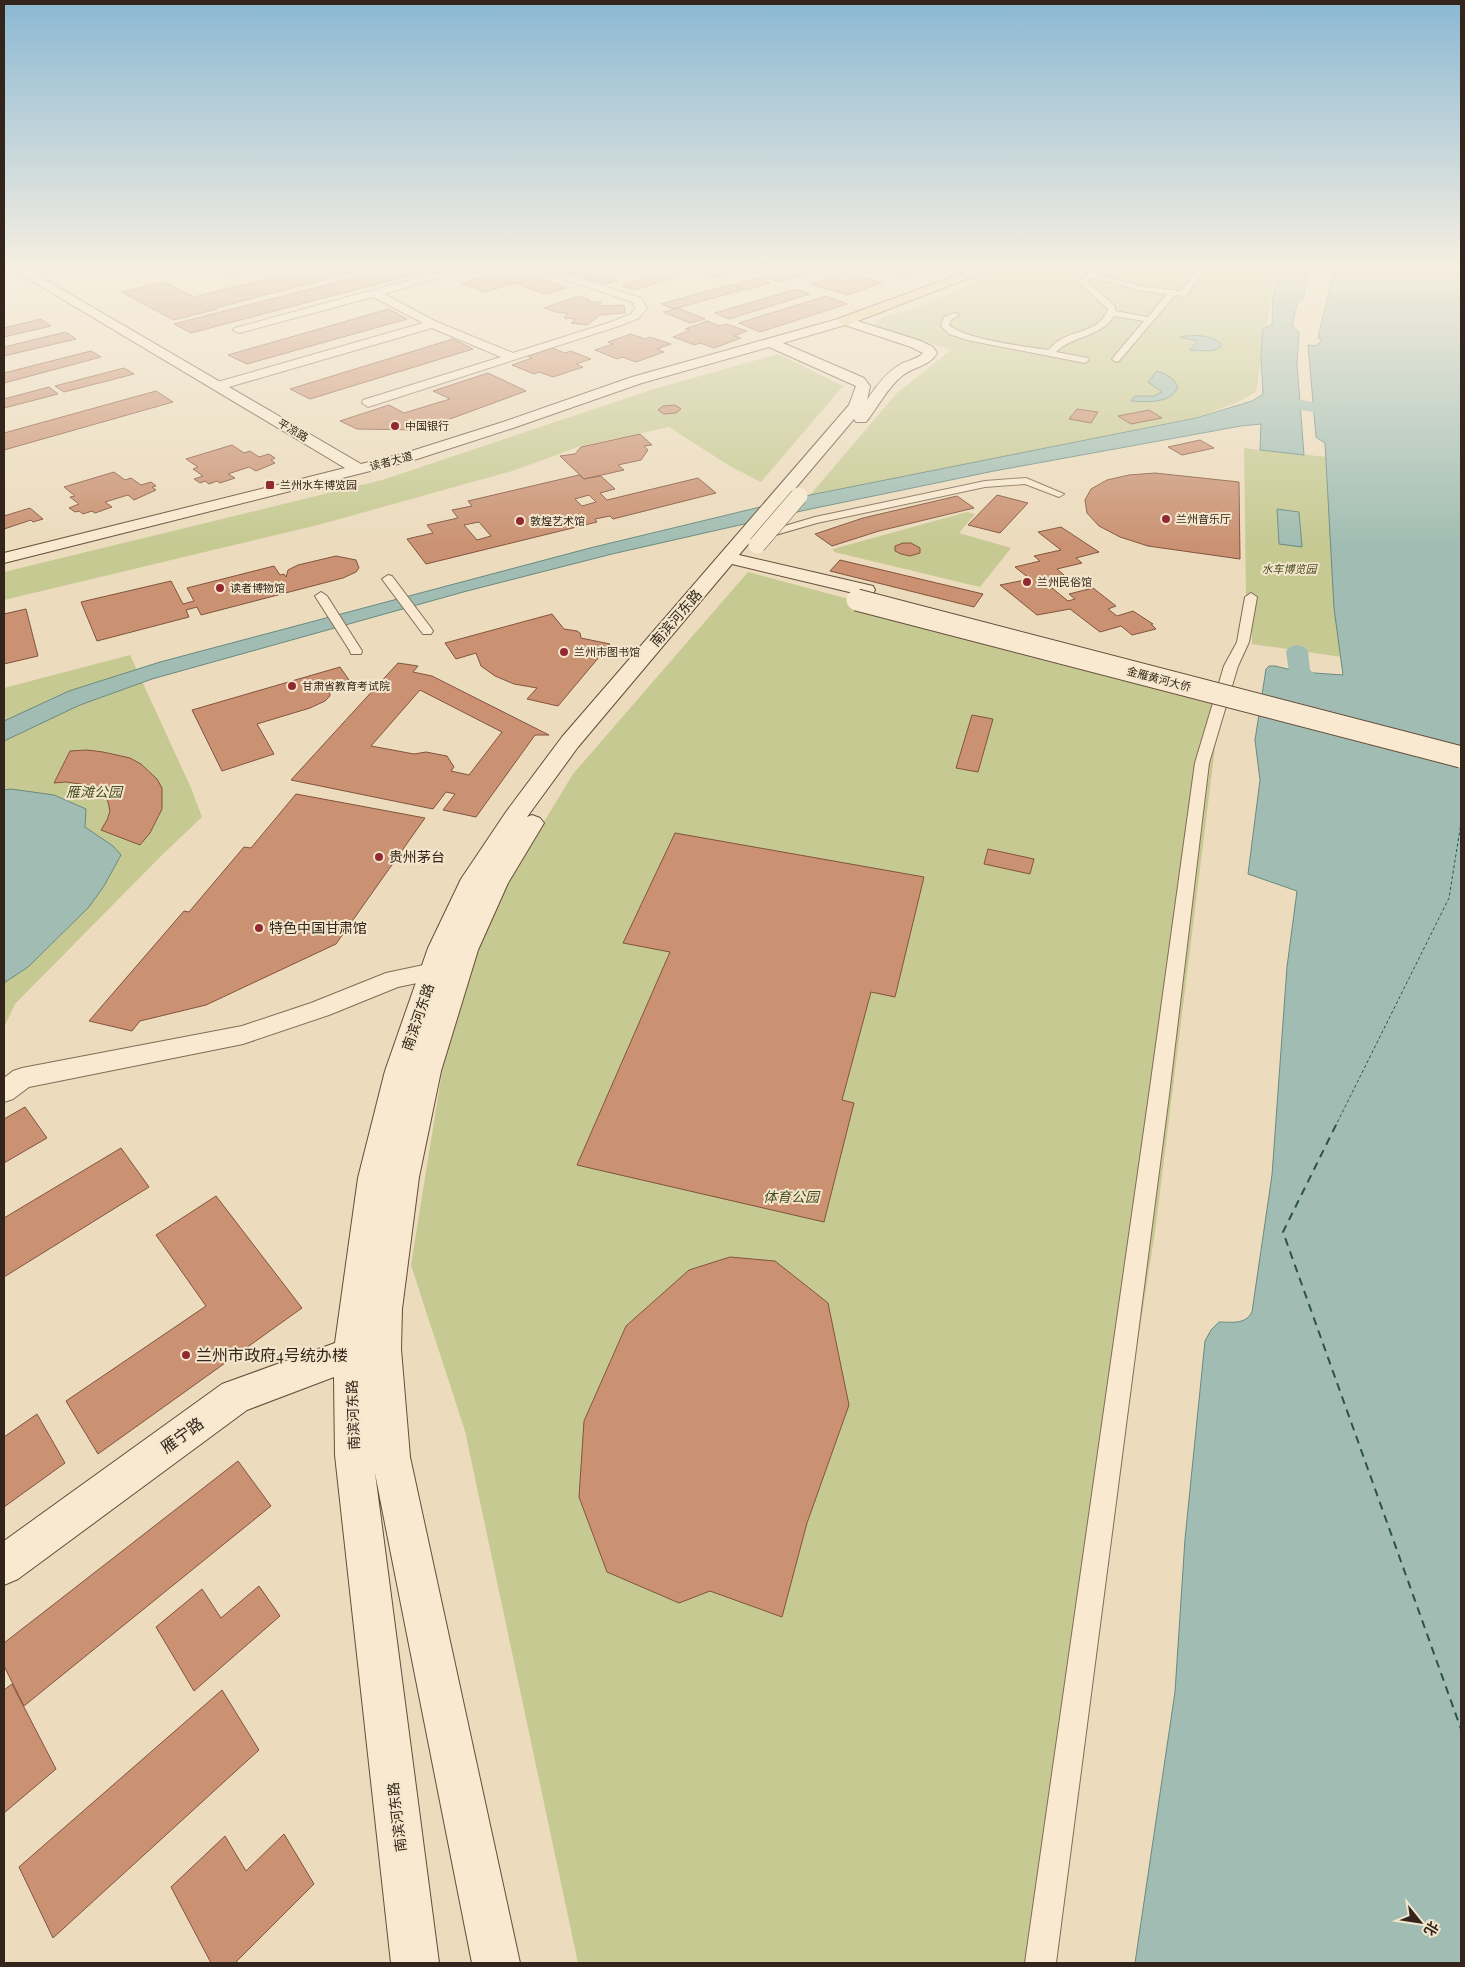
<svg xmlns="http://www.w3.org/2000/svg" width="1465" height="1967" font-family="'Playfair Display','Noto Sans SC',serif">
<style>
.green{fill:#c6c992}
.water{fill:#a1bdb3;stroke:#698a80}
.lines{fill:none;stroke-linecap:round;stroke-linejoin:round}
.canal{fill:#a1bdb3;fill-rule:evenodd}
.ferry-far1{stroke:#2b524d;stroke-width:1;stroke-dasharray:3 2.5;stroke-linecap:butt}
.ferry{stroke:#2b524d;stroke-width:2;stroke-dasharray:8 6;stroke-linecap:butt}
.building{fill:#ca9273;stroke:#82543d;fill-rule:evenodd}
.pedestrian-casing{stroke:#836c57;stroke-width:2}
.minor-casing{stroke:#836c57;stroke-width:2}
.secondary-casing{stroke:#654d3a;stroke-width:2}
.primary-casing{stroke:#513a2b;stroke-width:2}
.pedestrian{fill:#f8e9d0;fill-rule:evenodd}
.minor{fill:#f8e9d0;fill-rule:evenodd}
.secondary{fill:#f8e9d0;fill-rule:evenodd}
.primary{fill:#f0cd94;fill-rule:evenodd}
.secondary-bridge-far1-casing{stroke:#654d3a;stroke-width:18;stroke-linecap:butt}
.secondary-bridge-casing{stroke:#654d3a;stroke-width:23;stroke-linecap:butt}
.secondary-bridge-far1{stroke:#f8e9d0;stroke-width:17}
.secondary-bridge{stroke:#f8e9d0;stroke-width:21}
.poi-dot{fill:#912930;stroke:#f4e6cc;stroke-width:2}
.labels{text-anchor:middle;stroke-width:4;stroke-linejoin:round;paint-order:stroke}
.far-poi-label{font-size:11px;fill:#33251b;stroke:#f4e6cc;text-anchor:start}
.far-street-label{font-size:11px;fill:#33251b;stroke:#f4e6cc}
.far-park-label{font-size:11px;font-style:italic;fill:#474f22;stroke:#f4e6cc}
.street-label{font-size:14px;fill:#33251b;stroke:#f4e6cc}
.park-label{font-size:14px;font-style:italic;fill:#474f22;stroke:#f4e6cc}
.poi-label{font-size:14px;fill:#33251b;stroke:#f4e6cc;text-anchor:start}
.near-poi-label{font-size:16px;fill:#33251b;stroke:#f4e6cc;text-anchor:start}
.near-street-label{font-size:16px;fill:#33251b;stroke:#f4e6cc}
</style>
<rect width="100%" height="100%" fill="#ecdbbd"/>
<path class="green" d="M 1006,269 L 1276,269 L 1256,392 L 1238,402 L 1196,418 L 810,495 L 897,393 L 951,350 L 874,326 L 881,318 L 919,307 Z
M 778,354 L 843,386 L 761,482 L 728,465 L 669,427 L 581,446 L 512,471 L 318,525 L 4,600 L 4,572 L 382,480 L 657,388 Z
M 1244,448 L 1327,457 L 1334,608 L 1342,657 L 1252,644 L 1251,597 L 1246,596 Z
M 967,512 L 975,514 L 959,533 L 1011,548 L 980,587 L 834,552 L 833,549 Z
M 748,572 L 1221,699 L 1155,1232 L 1039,1963 L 578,1963 L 465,1431 L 411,1265 L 460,960 L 573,774 Z
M 130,655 L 191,788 L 202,817 L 162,855 L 15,1004 L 4,1027 L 4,688 Z"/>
<path class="water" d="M 1280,269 L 1310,269 L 1303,299 L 1297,305 L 1292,325 L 1299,333 L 1297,364 L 1304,455 L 1260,450 L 1261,424 L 1241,426 L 994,471 L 806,510 L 612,554 L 467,591 L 152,679 L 80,705 L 4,741 L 4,721 L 69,691 L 160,662 L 590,548 L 810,495 L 1196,418 L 1252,401 L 1263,394 L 1261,358 L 1263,329 L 1272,324 L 1273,297 Z
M 1334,269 L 1461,269 L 1461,1963 L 1135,1963 L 1175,1692 L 1185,1539 L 1205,1341 L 1211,1330 L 1219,1322 C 1232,1322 1245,1325 1252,1312 L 1272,1175 L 1287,967 L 1297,891 L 1248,874 L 1260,780 L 1255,740 L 1266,669 L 1269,666 L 1275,666 L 1300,672 L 1343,675 L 1334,608 L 1325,443 L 1316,437 L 1308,345 L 1316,346 L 1322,340 L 1318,338 Z
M 1186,336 C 1198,335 1212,335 1221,344 L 1221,347 L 1212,351 L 1190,350 L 1198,341 L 1180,337 Z
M 1157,371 C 1167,375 1175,378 1178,388 C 1169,404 1147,402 1131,401 L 1135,396 L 1154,396 L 1162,392 L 1148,382 Z
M 1277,509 L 1299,512 L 1302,547 L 1279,544 Z
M 11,789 L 54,795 L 86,809 L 85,827 L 113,846 L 121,855 L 104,886 L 89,907 L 28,967 L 4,983 L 4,790 Z"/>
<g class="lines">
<path class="canal" d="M 1278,396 L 1353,409 L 1359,411 L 1361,414 L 1359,417 L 1353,419 L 1279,406 L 1262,411 L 1256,409 L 1254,406 L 1256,403 Z
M 1297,645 L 1304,647 L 1308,651 L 1310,670 L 1338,692 L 1341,697 L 1338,702 C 1319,706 1306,688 1292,677 L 1289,672 L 1286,651 L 1290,647 Z"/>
<path class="ferry-far1" d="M 1335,1127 L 1449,898 L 1461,823"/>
<path class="ferry" d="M 1336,1125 L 1283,1232 L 1461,1729"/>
</g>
<path class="building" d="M 214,269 L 256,269 L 228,276 Z
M 305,269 L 366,269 L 215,308 L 217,309 L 174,320 L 121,292 L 164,282 L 194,297 Z
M 388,269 L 434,269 L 191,333 L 174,324 Z
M 509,269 L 517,269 L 567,288 L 544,294 L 515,283 L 485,292 L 461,283 Z
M 586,269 L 610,269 L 597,274 L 618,280 L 606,284 L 572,274 Z
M 669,269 L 687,272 L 636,290 L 622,286 Z
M 715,269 L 738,269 L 716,278 L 702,274 Z
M 791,269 L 818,269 L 780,282 L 766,278 Z
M 886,269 L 921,269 L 906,275 Z
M 845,272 L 882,283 L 847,295 L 810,284 Z
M 757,278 L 770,283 L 746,290 L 733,285 Z
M 729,285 L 742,290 L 674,309 L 661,304 Z
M 796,289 L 810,294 L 729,319 L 715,313 Z
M 579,296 L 590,300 L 586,301 L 589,302 L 601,302 L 600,306 L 624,305 L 625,313 L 600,315 L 587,325 L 571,323 L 576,319 L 564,318 L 568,313 L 560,313 L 544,308 Z
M 826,296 L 847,304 L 760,332 L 739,323 Z
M 678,308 L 705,319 L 690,323 L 663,312 Z
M 389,309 L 407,319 L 247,364 L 228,355 Z
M 41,319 L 51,326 L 4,337 L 4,328 Z
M 707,321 L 720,326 L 726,324 L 747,331 L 734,336 L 741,338 L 714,348 L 700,343 L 695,345 L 673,337 L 690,330 L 685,329 Z
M 66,332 L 76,339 L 4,356 L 4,347 Z
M 631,334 L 645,339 L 650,337 L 671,344 L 657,349 L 664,352 L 636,362 L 622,357 L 617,359 L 595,350 L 613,344 L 608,342 Z
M 453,339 L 473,349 L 310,399 L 290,389 Z
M 552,348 L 565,353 L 571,351 L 591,359 L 576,364 L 583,367 L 553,377 L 539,372 L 534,374 L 512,365 L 532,358 L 528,356 Z
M 91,351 L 101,357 L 4,383 L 4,373 Z
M 124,368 L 134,374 L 64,392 L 55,386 Z
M 488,373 L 526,391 L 420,430 L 357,429 L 340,421 L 389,405 L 404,413 L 450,399 L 433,391 Z
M 49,387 L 58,394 L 4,408 L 4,399 Z
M 156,391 L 173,402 L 4,450 L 4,433 Z
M 675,405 L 681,409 L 676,413 L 664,414 L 658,410 L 663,406 Z
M 1077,409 L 1098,412 L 1091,423 L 1069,419 Z
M 1149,410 L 1162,418 L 1131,424 L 1118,416 Z
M 640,434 L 652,445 L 644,446 L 648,450 L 641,460 L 618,465 L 624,470 L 584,479 L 560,456 L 575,454 L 581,447 Z
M 1200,440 L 1214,448 L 1182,455 L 1168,447 Z
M 232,445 L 244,453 L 250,451 L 259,457 L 269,454 L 275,458 L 271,460 L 275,463 L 256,471 L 249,467 L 228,474 L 235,478 L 220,483 L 217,481 L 209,484 L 205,481 L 200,483 L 194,479 L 203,476 L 193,469 L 198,467 L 186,459 Z
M 114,472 L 125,480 L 131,478 L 141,485 L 151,482 L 156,486 L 152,487 L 156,490 L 134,500 L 128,495 L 105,502 L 112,507 L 95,513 L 92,511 L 83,514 L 79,511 L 75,512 L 69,508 L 79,504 L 70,497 L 75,496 L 64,487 Z
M 1155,473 L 1239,482 L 1240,559 L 1148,546 L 1120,537 L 1099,526 L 1087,513 L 1085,500 L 1091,489 L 1107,480 L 1129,475 Z
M 579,475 L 584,479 L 601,476 L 615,489 L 600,493 L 607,500 L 698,478 L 716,493 L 613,519 L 610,516 L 595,519 L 597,522 L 426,564 L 407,539 L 433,533 L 427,525 L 458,518 L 452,510 L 472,506 L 468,501 ZM 589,495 L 596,502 L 582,506 L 575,499 ZM 479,522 L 491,536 L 477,540 L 464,525 Z
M 997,495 L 1028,503 L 1000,533 L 968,525 Z
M 957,496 L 974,508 L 879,531 L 832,546 L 815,534 L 863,518 Z
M 30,508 L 43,519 L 33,522 L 31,520 L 4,529 L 4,516 Z
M 1061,527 L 1099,552 L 1076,558 L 1082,563 L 1057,569 L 1064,575 L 1042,580 L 1068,601 L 1075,599 L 1069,594 L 1093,588 L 1116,606 L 1108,609 L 1117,616 L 1133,611 L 1153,624 L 1151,624 L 1156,629 L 1132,635 L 1121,626 L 1100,632 L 1070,609 L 1037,615 L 1000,585 L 1030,579 L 1015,567 L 1040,561 L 1034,556 L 1061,550 L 1038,532 Z
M 903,543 L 911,543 L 920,548 L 920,553 L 910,556 L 901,554 L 895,551 L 895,546 Z
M 336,556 L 356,560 L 359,568 L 356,572 L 343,578 L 201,615 L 197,607 L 186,610 L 189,617 L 97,641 L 81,602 L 171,581 L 183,604 L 194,601 L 187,588 L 274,566 L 280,575 L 284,574 L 286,577 L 288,570 L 298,565 Z
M 840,560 L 983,594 L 974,607 L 830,571 Z
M 26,609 L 38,656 L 4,664 L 4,614 Z
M 552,614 L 564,629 L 577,631 L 580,633 L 581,638 L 610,644 L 558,706 L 527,699 L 537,688 L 514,684 L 495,676 L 481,666 L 476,653 L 456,659 L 445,643 Z
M 398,663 L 418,666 L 413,672 L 432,676 L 549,735 L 535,735 L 476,817 L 443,810 L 455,794 L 446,792 L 433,809 L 291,780 ZM 420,690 L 502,732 L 469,775 L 451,771 L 454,767 L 447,756 L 426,752 L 414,754 L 371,746 Z
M 340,667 L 349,680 L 329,686 L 330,696 L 325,701 L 310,708 L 257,724 L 274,754 L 222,771 L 192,710 Z
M 972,715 L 993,719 L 978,772 L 956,768 Z
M 87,750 L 103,752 L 130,758 L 141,764 L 157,779 L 162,788 L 162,809 L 150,833 L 140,845 L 101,830 L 107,820 L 110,811 L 108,802 L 104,794 L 87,785 L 66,782 L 54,783 L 70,751 Z
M 296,794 L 425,818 L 336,944 L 206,1005 L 140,1021 L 132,1031 L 89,1021 L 184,911 L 189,912 L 244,847 L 251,848 Z
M 675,833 L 924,877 L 895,997 L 871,992 L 842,1100 L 854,1103 L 824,1222 L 577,1165 L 670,952 L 623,943 Z
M 988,849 L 1034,859 L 1030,874 L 984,864 Z
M 25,1107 L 47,1138 L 4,1163 L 4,1119 Z
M 121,1148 L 149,1187 L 4,1277 L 4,1218 Z
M 216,1196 L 302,1308 L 98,1454 L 66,1401 L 206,1306 L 156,1235 Z
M 730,1257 L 775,1261 L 828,1303 L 849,1405 L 807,1523 L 782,1617 L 710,1591 L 679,1603 L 607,1572 L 579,1497 L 584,1421 L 626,1326 L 689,1270 Z
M 37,1414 L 65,1463 L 4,1507 L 4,1437 Z
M 238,1461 L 271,1506 L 24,1706 L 4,1666 L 4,1643 Z
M 259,1586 L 280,1616 L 194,1691 L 156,1627 L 202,1589 L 221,1618 Z
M 12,1684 L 56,1769 L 4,1813 L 4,1690 Z
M 222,1690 L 259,1750 L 53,1938 L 19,1867 Z
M 284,1834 L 314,1884 L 235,1963 L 211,1963 L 171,1887 L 225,1836 L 246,1871 Z"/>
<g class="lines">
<defs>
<path id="pedestrian" d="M 1094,269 L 1102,269 L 1097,274 L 1144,287 L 1181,291 L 1199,269 L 1206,269 L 1186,296 L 1175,295 L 1119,361 L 1116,362 L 1112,359 L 1144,321 L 1114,316 C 1100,338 1073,335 1056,352 L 1088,358 L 1089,360 L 1085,363 L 967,340 L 949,334 L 941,326 L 944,317 L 955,313 L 959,315 L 951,320 L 949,325 C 967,340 1023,346 1048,350 C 1052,347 1055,342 1060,340 C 1078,329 1100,332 1108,309 L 1078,282 ZM 1092,278 L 1144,291 L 1167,294 L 1148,317 L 1115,311 L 1115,306 L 1087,282 Z
M 1026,478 L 1064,494 L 1059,497 L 1025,484 L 985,487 L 817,523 L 758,540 L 752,537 L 754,535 L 815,517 L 985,481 Z
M 388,575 L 392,576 L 431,628 L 433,631 L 431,634 L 423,634 L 382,579 Z
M 321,592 L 327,596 L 362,651 L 361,654 L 351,654 L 350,651 L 315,596 Z
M 1251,593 L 1257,597 L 1249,642 L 1238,666 L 1209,763 L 1169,1095 L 1056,1963 L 1025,1963 L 1149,1095 L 1195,763 L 1224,666 L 1237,642 L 1245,597 Z"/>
<path id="minor" d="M 450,269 L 469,269 L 384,294 L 437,322 L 513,353 L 611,322 L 631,314 L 635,308 L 633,302 L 533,269 L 550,269 L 641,298 L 647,308 L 639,318 L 619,326 L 368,407 L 362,403 L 363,400 L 501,357 L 432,328 L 222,389 L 214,389 L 212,386 L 214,383 L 423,323 L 373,297 L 239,333 L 233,330 L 235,328 Z
M 433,963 L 441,966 L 445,972 L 441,978 L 398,987 L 329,1015 L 243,1044 L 29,1087 L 13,1099 L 4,1102 L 4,1078 L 13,1071 L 22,1068 L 242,1026 L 311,1003 L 386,973 Z"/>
<path id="secondary" d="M 12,269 L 27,269 L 361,464 L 402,454 L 503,422 L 632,377 L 845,317 L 921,341 L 933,347 L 937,353 C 929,367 914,366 902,376 C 887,388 878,407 866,422 L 856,422 L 854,419 L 739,555 L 873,586 L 875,590 L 873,594 L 866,596 L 732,564 L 578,747 L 527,817 L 532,815 L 540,818 L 544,823 L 508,883 L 478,950 L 441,1071 L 419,1177 L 402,1309 L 401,1349 L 410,1457 L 520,1963 L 472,1963 L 375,1473 L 439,1963 L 391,1963 L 335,1455 L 334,1377 L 247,1410 L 18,1579 L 4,1585 L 4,1541 L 222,1384 L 335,1343 L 358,1178 L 385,1071 L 428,948 L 461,879 L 506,812 L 562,737 L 849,405 L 856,386 L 769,347 L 642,383 L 513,428 L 414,460 L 4,563 L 4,553 L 345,468 ZM 845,325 L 911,347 L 923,353 C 917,360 907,360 899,365 C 885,374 876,386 867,400 L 870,386 L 864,378 L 783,343 Z"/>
<path id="primary" d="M 974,269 L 993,269 L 850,324 L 845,325 L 838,321 L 840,318 Z"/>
</defs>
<use href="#pedestrian" class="pedestrian-casing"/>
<use href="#minor" class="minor-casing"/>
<use href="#secondary" class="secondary-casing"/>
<use href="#primary" class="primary-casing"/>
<use href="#pedestrian" class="pedestrian"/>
<use href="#minor" class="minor"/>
<use href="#secondary" class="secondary"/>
<use href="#primary" class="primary"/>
<defs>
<path id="secondary-bridge-far1" d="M 757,545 L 799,496"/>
<path id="secondary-bridge" d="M 857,600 L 1461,757"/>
</defs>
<use href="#secondary-bridge-far1" class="secondary-bridge-far1-casing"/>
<use href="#secondary-bridge" class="secondary-bridge-casing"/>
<use href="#secondary-bridge-far1" class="secondary-bridge-far1"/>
<use href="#secondary-bridge" class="secondary-bridge"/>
</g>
<linearGradient id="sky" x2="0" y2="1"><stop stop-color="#8bb8d3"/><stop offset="0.49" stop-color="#f6efe1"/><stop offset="1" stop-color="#f6efe1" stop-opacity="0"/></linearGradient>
<rect width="1465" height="545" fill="url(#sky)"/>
<g class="poi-dot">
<circle cx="395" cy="426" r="5"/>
<rect x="265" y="480" width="10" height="10" rx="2.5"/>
<circle cx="1166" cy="519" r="5"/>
<circle cx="520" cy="521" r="5"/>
<circle cx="1027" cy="582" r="5"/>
<circle cx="220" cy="588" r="5"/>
<circle cx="564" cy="652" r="5"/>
<circle cx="292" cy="686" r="5"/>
<circle cx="379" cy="857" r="5"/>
<circle cx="259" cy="928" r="5"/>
<circle cx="186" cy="1355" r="5"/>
</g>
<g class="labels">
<g class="far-poi-label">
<text x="405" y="430">中国银行</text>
<text x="280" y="489">兰州水车博览园</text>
<text x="1176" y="523">兰州音乐厅</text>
<text x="530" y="525">敦煌艺术馆</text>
<text x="1037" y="586">兰州民俗馆</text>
<text x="230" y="592">读者博物馆</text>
<text x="574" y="656">兰州市图书馆</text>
<text x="302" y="690">甘肃省教育考试院</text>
</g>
<g class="far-street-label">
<text transform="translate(293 430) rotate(30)" y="4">平凉路</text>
<text transform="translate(391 461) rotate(-15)" y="4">读者大道</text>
<text transform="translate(1159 679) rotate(15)" y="4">金雁黄河大侨</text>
</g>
<g class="far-park-label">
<text x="1289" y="573">水车博览园</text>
</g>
<g class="street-label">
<text transform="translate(676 618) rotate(-49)" y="5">南滨河东路</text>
<text transform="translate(418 1017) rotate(-71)" y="5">南滨河东路</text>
<text transform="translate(353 1415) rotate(-92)" y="5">南滨河东路</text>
<text transform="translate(397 1817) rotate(-97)" y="5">南滨河东路</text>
</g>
<g class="park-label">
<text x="94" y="797">雁滩公园</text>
<text x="791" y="1202">体育公园</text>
</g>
<g class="poi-label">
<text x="389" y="862">贵州茅台</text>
<text x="269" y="933">特色中国甘肃馆</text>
</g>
<g class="near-poi-label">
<text x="196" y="1361">兰州市政府4号统办楼</text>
</g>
<g class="near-street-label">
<text transform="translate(182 1435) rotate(-36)" y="6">雁宁路</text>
</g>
</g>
<rect width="1465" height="1967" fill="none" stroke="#33251b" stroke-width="10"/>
<g transform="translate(1420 1922) rotate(120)" stroke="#f4e6cc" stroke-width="4" paint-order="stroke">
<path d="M0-4L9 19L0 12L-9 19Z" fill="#33251b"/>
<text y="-8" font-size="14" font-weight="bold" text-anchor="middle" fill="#33251b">北</text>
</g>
</svg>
